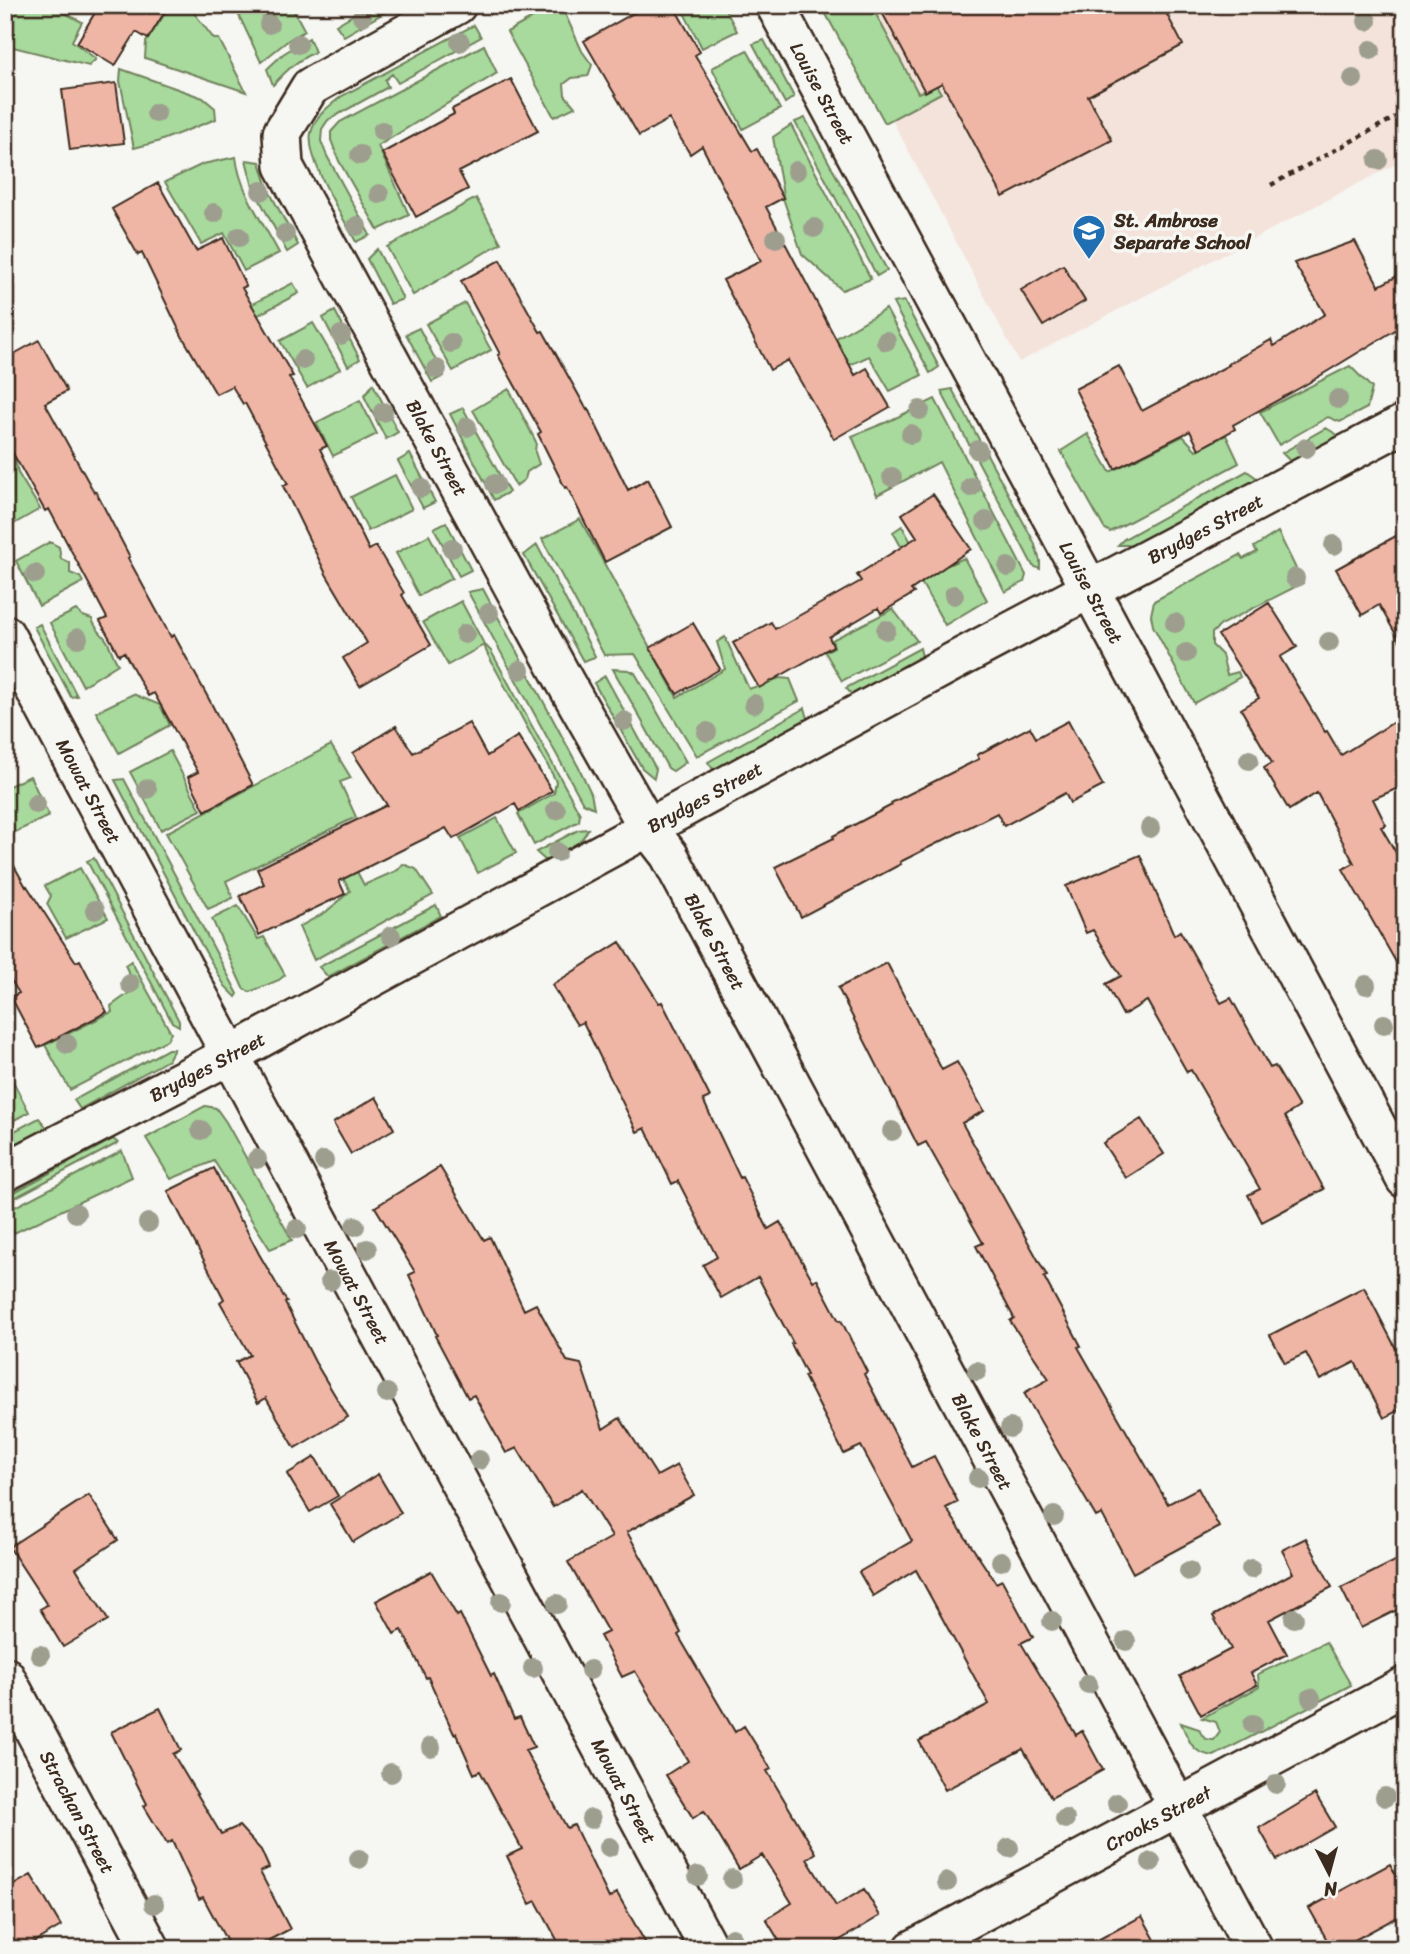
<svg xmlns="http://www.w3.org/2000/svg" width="1410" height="1954" font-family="Sriracha,sans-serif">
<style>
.built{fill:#f4e3db}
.green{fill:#a7da9c;stroke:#71825d;stroke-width:2}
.building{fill:#efb6a6;stroke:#3b2a1e;stroke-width:2}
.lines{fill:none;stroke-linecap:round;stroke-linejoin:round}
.street-casing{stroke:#3b2a1e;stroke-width:42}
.path{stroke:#3b2a1e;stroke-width:4.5;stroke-dasharray:5 5;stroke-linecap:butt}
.street{stroke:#f6f6f2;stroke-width:37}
.tree{fill:#9e9e8f}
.labels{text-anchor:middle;stroke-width:7;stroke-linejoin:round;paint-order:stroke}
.street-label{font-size:19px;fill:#3b2a1e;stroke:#f6f6f2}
.poi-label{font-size:19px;font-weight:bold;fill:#3b2a1e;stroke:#f6f6f2;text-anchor:start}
</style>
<rect width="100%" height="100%" fill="#f6f6f2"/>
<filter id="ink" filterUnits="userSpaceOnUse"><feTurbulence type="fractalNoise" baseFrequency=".0143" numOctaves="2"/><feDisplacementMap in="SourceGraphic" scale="14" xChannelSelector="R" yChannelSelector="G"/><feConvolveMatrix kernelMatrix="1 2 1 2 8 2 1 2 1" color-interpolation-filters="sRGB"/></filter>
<g filter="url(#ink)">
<path class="built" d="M 832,5 L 1405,5 L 1405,159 L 1019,362 Z"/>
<path class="green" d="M 5,5 L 67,5 L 63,12 L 82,22 L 72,41 L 96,59 L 89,66 L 5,45 Z
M 171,5 L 188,5 L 214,39 L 219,39 L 246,92 L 145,58 L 146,42 Z
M 234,5 L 291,5 L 305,31 L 290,39 L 261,62 Z
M 369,5 L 393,5 L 394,7 L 344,36 L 336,25 Z
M 556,5 L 561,5 L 582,51 L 592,65 L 588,76 L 572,78 L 564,84 L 565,95 L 575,107 L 554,117 L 507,32 Z
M 680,5 L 723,5 L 737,31 L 702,48 Z
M 821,5 L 871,5 L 918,93 L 936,85 L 941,93 L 885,123 Z
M 474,25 L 481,37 L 398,83 L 392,74 L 385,80 L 388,87 L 328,120 L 322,129 L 321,141 L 327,156 L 370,235 L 356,242 C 343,217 306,160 311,133 C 315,116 329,106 342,96 Z
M 309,38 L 315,52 C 297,60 286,71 273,85 L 267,69 L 283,54 Z
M 764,40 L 794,97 L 785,103 L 753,44 Z
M 484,45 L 497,73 L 378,146 L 409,215 L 378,230 L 339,161 L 331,140 L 331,132 L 340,122 Z
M 747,50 L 780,109 L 743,129 L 712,68 Z
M 121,69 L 203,98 L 215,108 L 216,119 L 157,142 L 134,148 L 120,81 Z
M 805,118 L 887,270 L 877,276 L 795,122 Z
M 791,125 L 871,279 L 842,290 L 802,254 L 784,201 L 773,137 Z
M 236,157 C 240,192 263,222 279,253 L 244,271 L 224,233 L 201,244 L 165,182 L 203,164 Z
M 246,160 L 260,162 L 269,191 L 298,245 L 287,252 L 253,187 Z
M 476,198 L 501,243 L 413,295 L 387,247 Z
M 377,249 L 403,299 L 390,304 L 367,259 Z
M 293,283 L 299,293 L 227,332 L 221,320 Z
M 904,301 L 939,367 L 930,373 L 893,303 Z
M 465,303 L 491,350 L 453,371 L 426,324 Z
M 886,309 L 922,375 L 890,391 L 869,356 L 824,377 L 814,351 Z
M 335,311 L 360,359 L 348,366 L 323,318 Z
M 313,323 L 340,369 L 307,388 L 280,341 Z
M 419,328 L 444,376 L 432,382 L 406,334 Z
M 1350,366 L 1372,388 L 1367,408 L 1340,422 L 1328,417 L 1279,445 L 1260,412 Z
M 373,384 L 398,432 L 386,439 L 364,396 Z
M 509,389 L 536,442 L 535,452 L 539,464 L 527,472 L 525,479 L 516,486 L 473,410 Z
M 952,389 L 1034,542 L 1040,561 L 1040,569 L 1033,566 L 941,391 Z
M 935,399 L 1026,575 L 1024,582 L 1005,592 L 939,462 L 877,495 L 852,436 L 887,422 Z
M 360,400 L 377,434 L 333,456 L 316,423 Z
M 463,408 L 509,492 L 494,500 L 450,414 Z
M 1326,428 L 1341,437 L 1292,463 L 1282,453 Z
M 1088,434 L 1110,472 L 1183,436 L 1196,450 L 1226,435 L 1239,463 L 1110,532 L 1104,528 L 1061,451 Z
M 12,445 L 18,473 L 40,509 L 5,529 L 5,448 Z
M 410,454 L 435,502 L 423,508 L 398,461 Z
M 1247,471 L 1258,479 L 1167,531 L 1134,545 L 1118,545 L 1124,539 Z
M 395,475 L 412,509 L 368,531 L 351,497 Z
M 580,519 L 677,697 L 725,669 L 717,642 L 725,637 L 749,689 L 780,678 L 790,679 L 799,701 L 697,756 L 635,654 L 604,655 L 542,539 Z
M 446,522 L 471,570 L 459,576 L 434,528 Z
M 902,526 L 925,568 L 942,559 L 948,565 L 964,558 L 987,600 L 945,625 L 893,532 Z
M 1278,532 L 1303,583 L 1222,624 L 1212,633 L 1212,645 L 1222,655 L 1227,675 L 1238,672 L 1240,677 L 1194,703 L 1153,626 L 1151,615 L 1154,601 L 1240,555 L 1243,559 L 1257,552 L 1254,547 Z
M 429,535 L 452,578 L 419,596 L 396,553 Z
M 50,542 L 59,547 L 61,559 L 70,563 L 70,573 L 80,577 L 83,582 L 39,606 L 16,561 Z
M 537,545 L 595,656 L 595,657 L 583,661 L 524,555 Z
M 483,589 L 579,768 L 591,793 L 594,808 L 583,803 L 468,592 Z
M 461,601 L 484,644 L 491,651 L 580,814 L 579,821 L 534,845 L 518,814 L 554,793 L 556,781 L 487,653 L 484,645 L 448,665 L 423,622 Z
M 893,609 L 917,641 L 842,681 L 825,652 L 834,647 L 832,640 Z
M 76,610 L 83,616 L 92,619 C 95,628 99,631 105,638 C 111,645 112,656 118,664 L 83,686 L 50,623 Z
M 40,624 L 77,696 L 71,697 L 34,627 Z
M 920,648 L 923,661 L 854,697 L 846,688 Z
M 613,669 L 629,670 L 635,673 L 686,762 L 673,771 L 668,768 Z
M 605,676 L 656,769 L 654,778 L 642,768 L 594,683 Z
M 133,694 L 160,705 L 170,725 L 119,753 L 96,712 Z
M 805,708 L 809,722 L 715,772 L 708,762 Z
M 331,745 L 351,778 L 340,782 L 356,817 L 226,881 L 233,898 L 208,909 L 166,833 Z
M 170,751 L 201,810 L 161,830 L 130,772 Z
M 30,776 L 49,816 L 5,837 L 5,788 Z
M 124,779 L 238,994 L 236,997 L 225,986 L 197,937 L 115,780 Z
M 497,818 L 516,853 L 478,873 L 460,838 Z
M 588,829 C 580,847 562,853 546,861 L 536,852 L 578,830 Z
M 341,841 L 364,885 L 398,870 L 403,864 L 416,869 L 433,895 L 314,960 L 299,927 L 326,912 L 350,891 L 327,849 Z
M 94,858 L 179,1021 L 179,1026 L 172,1022 L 87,861 Z
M 80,868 L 108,918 L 66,938 L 47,904 L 51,896 L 45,886 Z
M 436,905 L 441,916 L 328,977 L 319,967 Z
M 238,906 L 258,939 L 264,937 L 285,975 L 279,980 L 250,992 L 243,988 L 212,919 Z
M 131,961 L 171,1033 L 167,1040 L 70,1090 L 45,1045 L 112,1012 L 111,1006 L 136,988 L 125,965 Z
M 168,1049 L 174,1049 L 168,1060 L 80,1109 L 74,1100 Z
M 5,1066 L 29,1112 L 5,1125 Z
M 205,1106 L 216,1108 L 226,1122 L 292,1240 L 270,1249 L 214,1161 L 171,1179 L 146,1138 Z
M 39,1118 L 47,1128 L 5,1151 L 5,1136 Z
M 113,1139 L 118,1143 L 5,1203 L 5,1197 Z
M 122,1151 L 132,1177 L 14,1233 L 5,1222 L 5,1212 Z
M 1326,1642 L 1351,1685 L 1214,1756 C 1191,1753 1190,1742 1181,1723 L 1199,1729 C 1202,1737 1205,1740 1214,1740 L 1220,1732 L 1216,1722 L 1202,1718 L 1259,1687 L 1258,1674 Z"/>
<path class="building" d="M 90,5 L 169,5 L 148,39 L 136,32 L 115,66 L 77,43 L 97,9 Z
M 648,5 L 673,5 L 700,52 L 695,55 L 752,151 L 757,149 L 783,198 L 766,207 L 855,375 L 867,368 L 890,407 L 834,439 L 788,360 L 770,370 L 723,280 L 761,261 L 702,146 L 690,154 L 669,119 L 639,136 L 584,41 Z
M 878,5 L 1162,5 L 1183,45 L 1088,96 L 1112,140 L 1003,197 L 942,83 L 925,92 Z
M 511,79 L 538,131 L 459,172 L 468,189 L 416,217 L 382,153 L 454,114 L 452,109 Z
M 116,83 L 124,143 L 70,150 L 62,90 Z
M 158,183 L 196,251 L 223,238 L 246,286 L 242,288 L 293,376 L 289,377 L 327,446 L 320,449 L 369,550 L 376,546 L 404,593 L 402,595 L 431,645 L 360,686 L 343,658 L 367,643 L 326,574 L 283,486 L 288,484 L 245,403 L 243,404 L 232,386 L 216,394 L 182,336 L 142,253 L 138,255 L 112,209 Z
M 1355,241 L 1379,286 L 1405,272 L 1405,324 L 1305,385 L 1233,425 L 1235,429 L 1199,449 L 1190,431 L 1115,469 L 1075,389 L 1119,366 L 1142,411 L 1229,365 L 1228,364 L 1271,340 L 1274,346 L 1325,314 L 1294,263 Z
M 500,260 L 540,332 L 543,331 L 587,410 L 588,409 L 628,490 L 648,479 L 672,527 L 605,562 L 567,487 L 565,488 L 538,434 L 541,432 L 498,355 L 500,354 L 461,281 Z
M 1063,265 L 1085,301 L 1043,326 L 1021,290 Z
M 39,340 L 67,391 L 45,403 L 94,492 L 96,492 L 130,557 L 128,558 L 171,637 L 174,635 L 211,703 L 253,785 L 205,811 L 188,777 L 198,772 L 154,693 L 148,696 L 124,652 L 119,655 L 100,621 L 107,618 L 49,509 L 45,511 L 5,439 L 5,359 Z
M 933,494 L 971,549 L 911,590 L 914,593 L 881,613 L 878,608 L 829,637 L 833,646 L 759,688 L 733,643 L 771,622 L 775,629 L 861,581 L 857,575 L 917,537 L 902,514 Z
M 1405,531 L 1405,650 L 1379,605 L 1362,615 L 1336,569 Z
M 1269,603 L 1297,647 L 1280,657 L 1325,732 L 1327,731 L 1341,755 L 1405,715 L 1405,785 L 1373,799 L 1386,825 L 1381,827 L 1405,868 L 1405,978 L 1343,869 L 1354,863 L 1317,793 L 1289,810 L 1264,768 L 1272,763 L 1241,709 L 1259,698 L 1218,635 Z
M 693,623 L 720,669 L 677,694 L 650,648 Z
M 1068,721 L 1103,786 L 1070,803 L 1065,793 L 1004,826 L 997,813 L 900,862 L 901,864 L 801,917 L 775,867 L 834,838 L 833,836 L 892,805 L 891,803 L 979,759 L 977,755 L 1030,727 L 1036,738 Z
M 469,723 L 487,756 L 518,736 L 552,791 L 519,811 L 515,804 L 453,839 L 446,828 L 339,881 L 345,894 L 259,935 L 240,896 L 264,884 L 257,869 L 387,805 L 353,753 L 396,726 L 413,753 Z
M 5,850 L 26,887 L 27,886 L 76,962 L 80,960 L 107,1012 L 38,1048 L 11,997 L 19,993 L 5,971 Z
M 1140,855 L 1174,935 L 1180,931 L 1221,1003 L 1231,998 L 1270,1068 L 1275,1066 L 1299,1107 L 1285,1116 L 1324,1189 L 1262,1222 L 1248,1195 L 1260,1189 L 1191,1070 L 1187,1072 L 1147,1001 L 1123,1015 L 1106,984 L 1121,976 L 1093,930 L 1086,933 L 1066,886 Z
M 620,942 L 659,1003 L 662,1002 L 710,1097 L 703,1100 L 740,1178 L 742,1177 L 768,1229 L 780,1222 L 813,1281 L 817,1279 L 839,1321 L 841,1320 L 867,1372 L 864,1374 L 912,1467 L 934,1456 L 958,1502 L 946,1508 L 996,1583 L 1002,1580 L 1033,1637 L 1021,1643 L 1076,1735 L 1082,1731 L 1103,1770 L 1051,1798 L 1023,1749 L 945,1790 L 919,1741 L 989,1704 L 916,1570 L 873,1596 L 859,1572 L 912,1541 L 861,1446 L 844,1454 L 804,1376 L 807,1375 L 791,1344 L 793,1343 L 758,1277 L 721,1298 L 703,1265 L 717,1257 L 678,1181 L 672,1184 L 645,1128 L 637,1132 L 583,1022 L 577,1025 L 552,985 Z
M 887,963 L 942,1070 L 957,1062 L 984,1111 L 962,1123 L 1047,1276 L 1044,1277 L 1081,1346 L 1078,1347 L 1168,1504 L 1198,1488 L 1219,1527 L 1133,1573 L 1102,1514 L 1096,1517 L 1024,1393 L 1049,1379 L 1010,1321 L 1014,1318 L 976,1246 L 983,1243 L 926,1142 L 918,1146 L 838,988 Z
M 376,1097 L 394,1129 L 351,1154 L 333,1123 Z
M 1141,1119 L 1164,1154 L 1126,1178 L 1103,1143 Z
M 440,1167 L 484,1240 L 490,1237 L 524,1310 L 536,1304 L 567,1361 L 581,1364 L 603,1429 L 620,1418 L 657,1476 L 677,1465 L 694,1495 L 627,1532 L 649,1571 L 681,1633 L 678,1635 L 735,1732 L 744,1726 L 771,1769 L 767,1771 L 816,1853 L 807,1859 L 836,1906 L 864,1889 L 880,1916 L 825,1949 L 784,1949 L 766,1919 L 792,1903 L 762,1855 L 739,1869 L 704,1811 L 693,1818 L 666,1775 L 688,1761 L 635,1671 L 622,1677 L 600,1636 L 608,1632 L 568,1562 L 612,1537 L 582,1489 L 553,1507 L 517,1448 L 506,1453 L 474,1395 L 468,1398 L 435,1336 L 437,1335 L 409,1275 L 415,1272 L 375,1207 Z
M 214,1168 L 240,1221 L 242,1221 L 259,1254 L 287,1302 L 285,1303 L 315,1362 L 348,1417 L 295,1448 L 266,1398 L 258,1403 L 236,1362 L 250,1355 L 220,1302 L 224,1299 L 168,1191 Z
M 1364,1287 L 1405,1366 L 1405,1407 L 1384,1418 L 1355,1362 L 1320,1380 L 1306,1353 L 1285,1363 L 1270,1335 Z
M 315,1457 L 338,1496 L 310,1512 L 287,1474 Z
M 378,1474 L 401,1513 L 353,1542 L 330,1504 Z
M 89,1495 L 118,1540 L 76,1568 L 108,1620 L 63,1647 L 40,1609 L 47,1605 L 9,1547 Z
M 1306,1538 L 1332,1587 L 1269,1620 L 1287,1654 L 1251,1673 L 1257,1685 L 1201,1715 L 1180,1676 L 1231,1649 L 1213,1616 L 1293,1573 L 1282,1550 Z
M 1405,1556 L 1405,1606 L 1361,1628 L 1341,1588 Z
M 431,1571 L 457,1616 L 460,1614 L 491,1676 L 494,1674 L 514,1719 L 520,1717 L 534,1747 L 525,1750 L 567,1828 L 574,1825 L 609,1898 L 617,1893 L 649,1949 L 562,1949 L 536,1901 L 530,1904 L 507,1856 L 522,1849 L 480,1771 L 474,1774 L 456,1733 L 454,1734 L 428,1677 L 426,1678 L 402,1630 L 394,1634 L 376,1601 Z
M 160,1708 L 181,1750 L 173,1754 L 221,1834 L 239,1826 L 261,1850 L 269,1868 L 260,1872 L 290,1929 L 252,1949 L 231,1949 L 203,1897 L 199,1899 L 172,1841 L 167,1844 L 144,1806 L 147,1804 L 111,1732 Z
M 1315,1794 L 1335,1827 L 1277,1860 L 1259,1828 Z
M 1390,1864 L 1405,1891 L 1405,1913 L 1338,1949 L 1332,1949 L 1309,1908 Z
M 31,1875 L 61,1926 L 22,1949 L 5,1949 L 5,1890 Z
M 1142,1916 L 1160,1949 L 1081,1949 Z"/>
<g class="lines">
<defs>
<g id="street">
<path id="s1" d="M 457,5 L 310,87 L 282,133 L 284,166 L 565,682 L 648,828 L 669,855 L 1254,1949"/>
<path id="s2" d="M 775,5 L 1090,589 L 1405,1179"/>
<path id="s3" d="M 5,634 L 709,1949"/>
<path id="s4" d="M 5,1172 L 230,1055 L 962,657 L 1405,423"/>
<path id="s5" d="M 5,1676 L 151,1949"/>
<path id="s6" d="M 913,1949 L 1405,1686"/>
</g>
</defs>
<use href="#street" class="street-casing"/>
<path class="path" d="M 1271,185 L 1405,112"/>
<use href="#street" class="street"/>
</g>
<g class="tree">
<circle cx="362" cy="16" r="10"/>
<circle cx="1367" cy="21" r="10"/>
<circle cx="269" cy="24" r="10"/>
<circle cx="460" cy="42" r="10"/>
<circle cx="298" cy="44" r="10"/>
<circle cx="1371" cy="50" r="10"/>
<circle cx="1353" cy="79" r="10"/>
<circle cx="156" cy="113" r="10"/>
<circle cx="382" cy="131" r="10"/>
<circle cx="360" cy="155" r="10"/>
<circle cx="1378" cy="160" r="10"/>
<circle cx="796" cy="171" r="10"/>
<circle cx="261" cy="191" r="10"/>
<circle cx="379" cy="194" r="10"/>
<circle cx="214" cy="213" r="10"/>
<circle cx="357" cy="226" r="10"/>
<circle cx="814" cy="228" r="10"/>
<circle cx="285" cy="234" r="10"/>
<circle cx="239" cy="237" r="10"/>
<circle cx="776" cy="238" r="10"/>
<circle cx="341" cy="335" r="10"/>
<circle cx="886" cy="341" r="10"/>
<circle cx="451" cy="343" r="10"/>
<circle cx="303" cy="360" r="10"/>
<circle cx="437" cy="369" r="10"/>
<circle cx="1338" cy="399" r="10"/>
<circle cx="920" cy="410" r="10"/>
<circle cx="383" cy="412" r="10"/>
<circle cx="467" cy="427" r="10"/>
<circle cx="911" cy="434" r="10"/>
<circle cx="1306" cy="448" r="10"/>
<circle cx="978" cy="450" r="10"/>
<circle cx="892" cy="477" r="10"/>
<circle cx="495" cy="484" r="10"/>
<circle cx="971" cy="487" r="10"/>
<circle cx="421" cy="488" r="10"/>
<circle cx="986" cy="521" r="10"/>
<circle cx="1334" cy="545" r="10"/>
<circle cx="452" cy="548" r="10"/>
<circle cx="1008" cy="567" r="10"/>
<circle cx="35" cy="574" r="10"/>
<circle cx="1295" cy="578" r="10"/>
<circle cx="954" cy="595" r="10"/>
<circle cx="489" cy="613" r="10"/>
<circle cx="1175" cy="623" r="10"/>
<circle cx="886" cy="630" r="10"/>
<circle cx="465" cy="634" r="10"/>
<circle cx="78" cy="638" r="10"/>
<circle cx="1329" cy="642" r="10"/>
<circle cx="1186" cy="653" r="10"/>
<circle cx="520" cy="670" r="10"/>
<circle cx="754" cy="704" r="10"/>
<circle cx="624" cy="721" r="10"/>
<circle cx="707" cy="732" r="10"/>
<circle cx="1249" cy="760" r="10"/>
<circle cx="147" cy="789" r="10"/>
<circle cx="36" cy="804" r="10"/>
<circle cx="556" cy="810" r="10"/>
<circle cx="1150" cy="828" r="10"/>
<circle cx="557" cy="852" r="10"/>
<circle cx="95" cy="910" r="10"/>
<circle cx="391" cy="936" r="10"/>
<circle cx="130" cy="984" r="10"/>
<circle cx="1366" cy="985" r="10"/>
<circle cx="1384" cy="1024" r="10"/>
<circle cx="67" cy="1044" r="10"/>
<circle cx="201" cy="1130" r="10"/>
<circle cx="892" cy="1131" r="10"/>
<circle cx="257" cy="1159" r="10"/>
<circle cx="324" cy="1161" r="10"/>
<circle cx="76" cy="1213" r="10"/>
<circle cx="148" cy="1223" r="10"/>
<circle cx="355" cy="1226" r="10"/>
<circle cx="297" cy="1229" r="10"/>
<circle cx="367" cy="1249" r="10"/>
<circle cx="330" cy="1281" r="10"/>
<circle cx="977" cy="1371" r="10"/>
<circle cx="387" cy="1393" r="10"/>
<circle cx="1010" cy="1428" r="10"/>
<circle cx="479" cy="1460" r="10"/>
<circle cx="978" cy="1478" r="10"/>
<circle cx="1054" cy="1516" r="10"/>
<circle cx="1001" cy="1561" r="10"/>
<circle cx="1251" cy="1569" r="10"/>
<circle cx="1189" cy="1571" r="10"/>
<circle cx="501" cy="1602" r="10"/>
<circle cx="557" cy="1604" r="10"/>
<circle cx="1294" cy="1618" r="10"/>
<circle cx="1052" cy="1621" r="10"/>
<circle cx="1126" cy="1641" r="10"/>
<circle cx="40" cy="1655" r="10"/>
<circle cx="533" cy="1668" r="10"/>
<circle cx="590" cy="1670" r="10"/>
<circle cx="1088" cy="1684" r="10"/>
<circle cx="1311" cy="1698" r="10"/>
<circle cx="1253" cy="1724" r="10"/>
<circle cx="431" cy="1747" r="10"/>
<circle cx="391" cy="1773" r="10"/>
<circle cx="1276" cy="1784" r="10"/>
<circle cx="1385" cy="1797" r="10"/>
<circle cx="1117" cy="1803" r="10"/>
<circle cx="591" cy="1819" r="10"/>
<circle cx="1065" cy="1819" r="10"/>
<circle cx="609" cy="1847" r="10"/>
<circle cx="1009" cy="1848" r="10"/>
<circle cx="359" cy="1859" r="10"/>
<circle cx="1151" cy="1862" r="10"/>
<circle cx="698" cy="1876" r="10"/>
<circle cx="732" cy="1879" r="10"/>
<circle cx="947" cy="1882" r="10"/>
<circle cx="154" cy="1904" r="10"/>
<circle cx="732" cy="1938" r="10"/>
</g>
</g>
<defs>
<symbol id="school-pin" viewBox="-11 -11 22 30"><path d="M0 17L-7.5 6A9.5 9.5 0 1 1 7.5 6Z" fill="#1f6fb2" stroke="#f6f6f2"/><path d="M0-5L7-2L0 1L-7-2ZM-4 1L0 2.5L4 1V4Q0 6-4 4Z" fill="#fff"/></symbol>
</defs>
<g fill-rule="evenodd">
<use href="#school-pin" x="1070" y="212" width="38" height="52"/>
</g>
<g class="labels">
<g class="street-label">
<text dy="7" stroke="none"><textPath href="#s2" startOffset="100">Louise Street</textPath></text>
<text dy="7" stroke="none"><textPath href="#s1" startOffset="576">Blake Street</textPath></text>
<text dy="7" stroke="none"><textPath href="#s4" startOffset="1362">Brydges Street</textPath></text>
<text dy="7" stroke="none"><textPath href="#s2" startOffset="667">Louise Street</textPath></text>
<text dy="7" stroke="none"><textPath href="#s3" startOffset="178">Mowat Street</textPath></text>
<text dy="7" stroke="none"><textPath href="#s4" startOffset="794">Brydges Street</textPath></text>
<text dy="7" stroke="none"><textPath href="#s1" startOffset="1143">Blake Street</textPath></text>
<text dy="7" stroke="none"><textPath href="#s4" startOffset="228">Brydges Street</textPath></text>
<text dy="7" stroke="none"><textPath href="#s3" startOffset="746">Mowat Street</textPath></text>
<text dy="7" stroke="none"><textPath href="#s1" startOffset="1710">Blake Street</textPath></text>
<text dy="7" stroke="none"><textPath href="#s3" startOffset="1312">Mowat Street</textPath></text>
<text dy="7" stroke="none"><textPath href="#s5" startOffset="154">Strachan Street</textPath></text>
<text dy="7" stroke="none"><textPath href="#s6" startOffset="278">Crooks Street</textPath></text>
</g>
<g class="poi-label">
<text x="1114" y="227">St. Ambrose<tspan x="1114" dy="22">Separate School</tspan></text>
</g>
</g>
<rect width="1410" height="1954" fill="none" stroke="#f6f6f2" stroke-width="28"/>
<rect x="14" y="14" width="1382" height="1926" fill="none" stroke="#3b2a1e" stroke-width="2.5" filter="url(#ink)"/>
<g transform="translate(1329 1873) rotate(174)" stroke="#f6f6f2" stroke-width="5" paint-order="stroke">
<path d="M0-5L12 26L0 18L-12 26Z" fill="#3b2a1e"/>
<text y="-10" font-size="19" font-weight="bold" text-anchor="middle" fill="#3b2a1e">N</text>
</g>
</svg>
